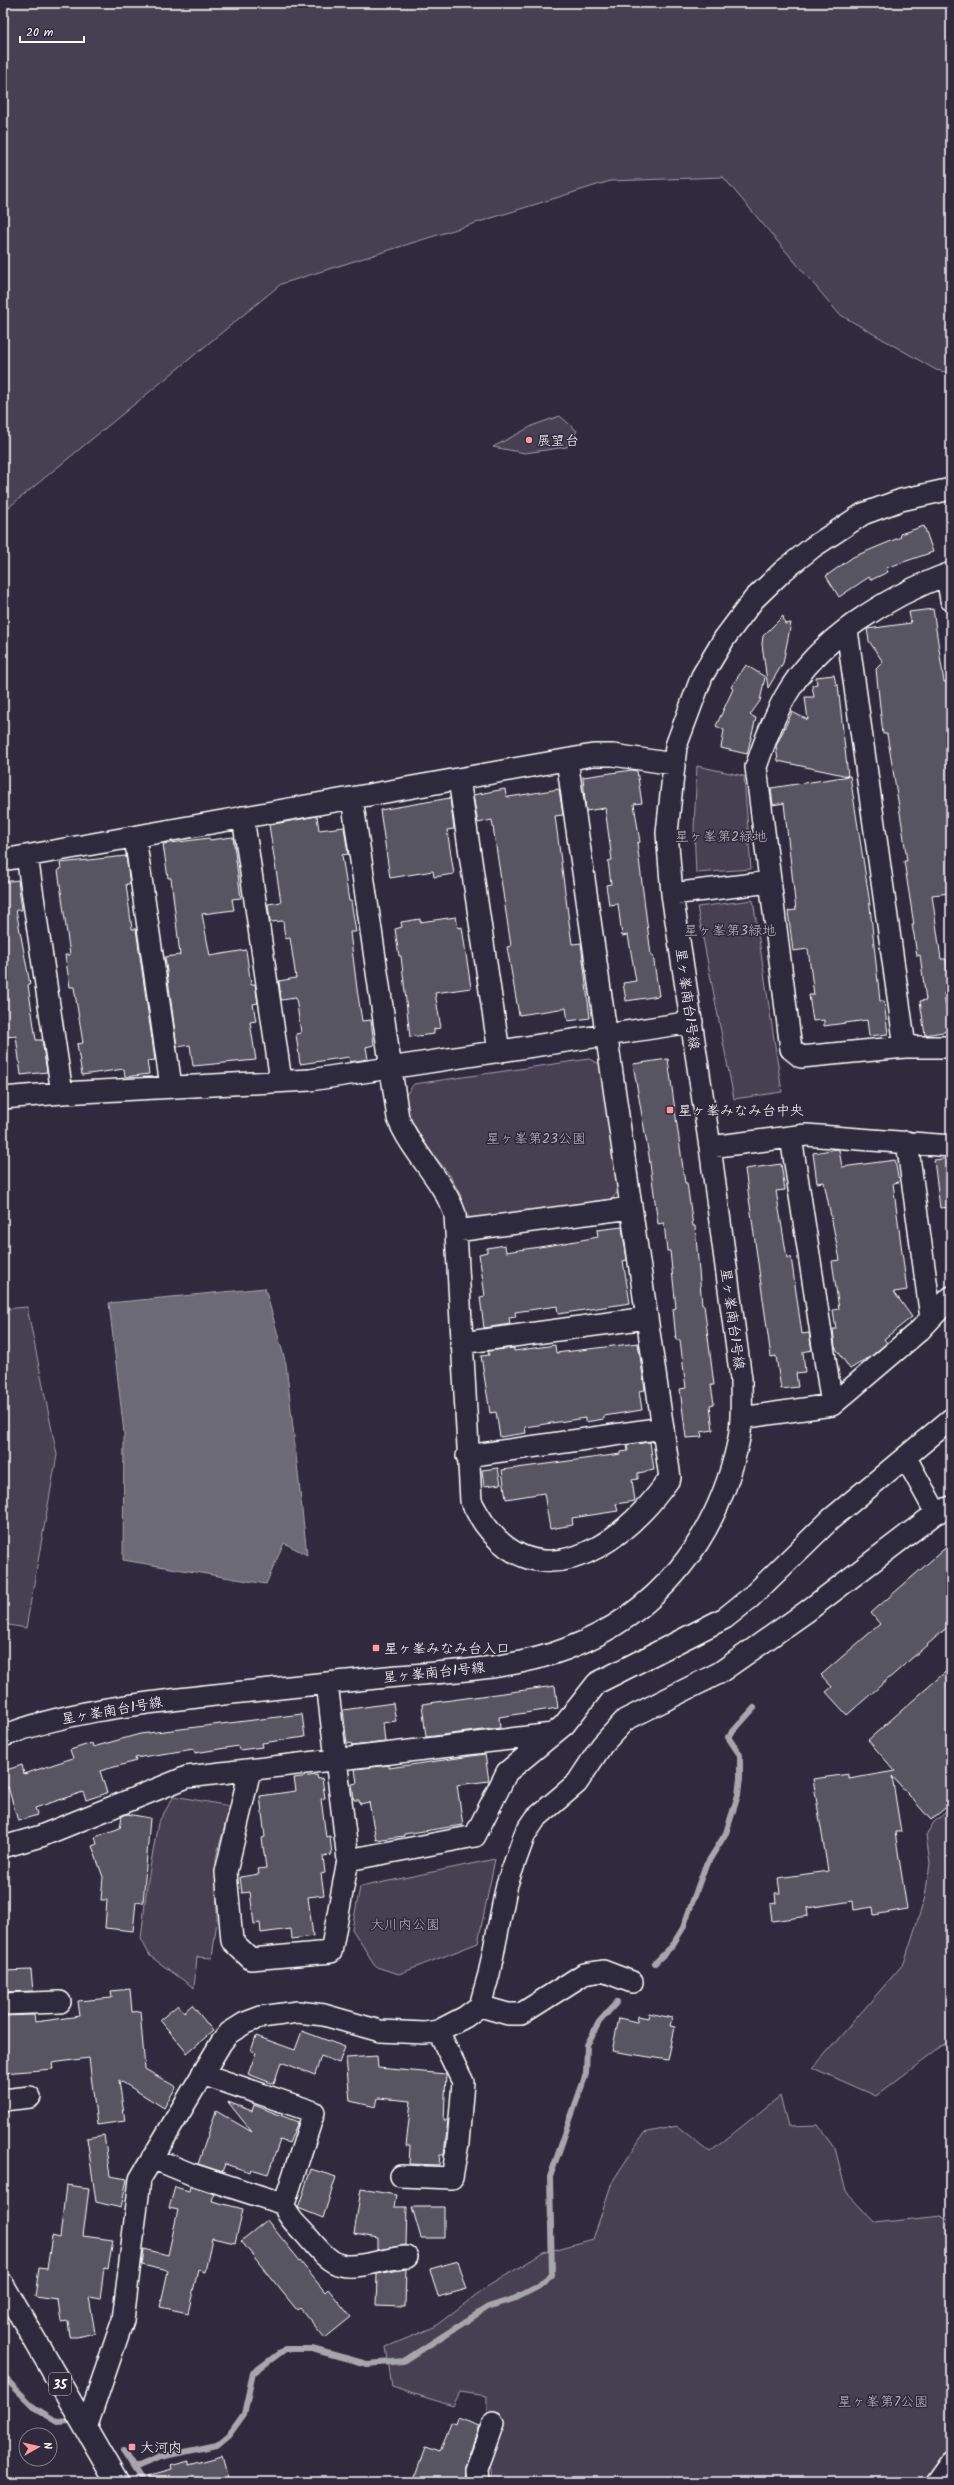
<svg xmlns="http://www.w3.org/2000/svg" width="954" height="2485" font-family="Kalam,'Klee One',sans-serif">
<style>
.green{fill:#464152;stroke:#a2a0a8}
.water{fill:#6d6a77;stroke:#a7a6ad}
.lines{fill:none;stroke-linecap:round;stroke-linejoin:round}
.stream{stroke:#a7a6ad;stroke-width:6}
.building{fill:#595564;stroke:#fff}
.minor-casing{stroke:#fff;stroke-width:24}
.major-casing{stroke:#fff;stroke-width:25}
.minor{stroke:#2f2a3d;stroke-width:21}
.major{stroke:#2f2a3d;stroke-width:22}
.poi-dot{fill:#ff9aa2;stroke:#2f2a3d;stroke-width:1.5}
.labels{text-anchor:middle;stroke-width:3;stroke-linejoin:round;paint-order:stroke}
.shield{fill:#2f2a3d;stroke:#c1bfc5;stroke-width:1}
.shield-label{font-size:13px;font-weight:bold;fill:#fff}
.poi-label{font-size:14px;fill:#fff;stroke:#2f2a3d;text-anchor:start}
.park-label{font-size:14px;fill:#b5b3ba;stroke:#2f2a3d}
.street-label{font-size:14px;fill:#fff;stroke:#2f2a3d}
</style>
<rect width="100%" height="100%" fill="#2f2a3d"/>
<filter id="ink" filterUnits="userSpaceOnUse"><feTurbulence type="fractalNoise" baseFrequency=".025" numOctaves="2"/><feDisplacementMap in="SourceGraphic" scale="8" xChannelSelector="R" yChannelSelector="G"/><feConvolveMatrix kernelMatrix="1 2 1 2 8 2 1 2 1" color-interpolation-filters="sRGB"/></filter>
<g filter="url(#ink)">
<path class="green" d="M 3,3 L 951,3 L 951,373 L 936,370 L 839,314 L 723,177 L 610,181 L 281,284 L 3,512 Z
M 560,416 L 577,431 L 567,447 L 525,453 L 493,447 L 534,425 Z
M 697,766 L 744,776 L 751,869 L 696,873 L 694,827 Z
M 753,900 L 782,1092 L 734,1099 L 697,907 Z
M 589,1059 L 600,1064 L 620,1189 L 612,1199 L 472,1219 L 465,1214 L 460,1194 L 449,1174 L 416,1133 L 409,1118 L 405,1096 L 414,1084 Z
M 27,1307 L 57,1455 L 26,1628 L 3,1624 L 3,1309 Z
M 174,1796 L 230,1806 L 216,1858 L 217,1921 L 212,1958 L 197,1957 L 194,1988 L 150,1956 L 141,1939 L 147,1885 L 158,1823 Z
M 951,1808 L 951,2039 L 876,2096 L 813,2068 L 904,1963 L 925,1897 L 930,1863 L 926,1835 L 934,1822 Z
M 495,1859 L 478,1943 L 399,1974 L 376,1967 L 352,1929 L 360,1887 Z
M 780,2096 L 788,2126 L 818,2125 L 835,2148 L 846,2192 L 875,2223 L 941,2216 L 951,2219 L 951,2446 L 926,2482 L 492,2482 L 486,2450 L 487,2396 L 460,2392 L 453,2406 L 392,2387 L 386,2347 L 434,2327 L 485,2288 L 543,2253 L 593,2239 L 612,2182 L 644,2133 L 677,2126 L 710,2152 Z"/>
<path class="water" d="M 265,1288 L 286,1364 L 307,1555 L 284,1543 L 266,1584 L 123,1560 L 124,1433 L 109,1303 Z"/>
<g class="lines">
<path class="stream" d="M 655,1963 L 672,1946 L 683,1928 L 705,1867 L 726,1833 L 738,1795 L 740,1778 L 740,1755 L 728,1737 L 754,1708
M 3,2376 L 35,2408 L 58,2422 L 70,2421
M 123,2451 L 143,2482
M 134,2468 L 160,2457 L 217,2445 L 229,2435 L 244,2414 L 253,2373 L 285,2349 L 312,2349 L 367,2364 L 404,2361 L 488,2307 L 516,2298 L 539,2286 L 552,2275 L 550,2177 L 586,2074 L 587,2045 L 599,2022 L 617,2002"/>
</g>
<path class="building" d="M 924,526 L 933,552 L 886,568 L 888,572 L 871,580 L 869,577 L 839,597 L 826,576 L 853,557 L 901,537 L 900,534 Z
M 933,609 L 944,682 L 951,681 L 951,893 L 932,895 L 941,959 L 946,959 L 950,992 L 944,993 L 949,1031 L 925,1035 L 920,1001 L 926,1000 L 920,955 L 917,956 L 914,935 L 912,925 L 914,925 L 904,861 L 907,861 L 902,825 L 887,734 L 883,734 L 880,707 L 876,669 L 883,662 L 869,641 L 867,629 L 911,623 L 909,612 Z
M 783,616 L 785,624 L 791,623 L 783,663 L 768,688 L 762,644 L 763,636 Z
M 746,665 L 765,677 L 760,701 L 750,715 L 756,718 L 747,754 L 721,748 L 724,730 L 716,726 L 733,689 L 731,687 Z
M 834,675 L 836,685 L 838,685 L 848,776 L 778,761 L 776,746 L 792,712 L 808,720 L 805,697 L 814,697 L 812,685 L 817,684 L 816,677 Z
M 632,770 L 637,771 L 642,803 L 634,804 L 640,842 L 637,843 L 651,955 L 653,955 L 659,996 L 626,1001 L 623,983 L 636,981 L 628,935 L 622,936 L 618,904 L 609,905 L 606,885 L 611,884 L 608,861 L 612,860 L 605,808 L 586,811 L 583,777 Z
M 850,776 L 869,897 L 880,1001 L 884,1001 L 888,1034 L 869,1036 L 867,1020 L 824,1026 L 824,1020 L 813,1021 L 809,995 L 814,995 L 808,949 L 793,951 L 788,911 L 796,910 L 784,803 L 773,805 L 771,788 Z
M 505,789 L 506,796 L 509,797 L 559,789 L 563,815 L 555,816 L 572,944 L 581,943 L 590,1018 L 568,1021 L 566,1008 L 519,1015 L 507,947 L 511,946 L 492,820 L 478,823 L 473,795 Z
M 450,798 L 454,829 L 447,830 L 454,874 L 434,877 L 433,871 L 390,878 L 380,810 Z
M 317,816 L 319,830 L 344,827 L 348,854 L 342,855 L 349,901 L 351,901 L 356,932 L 350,932 L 357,989 L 362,1021 L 371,1020 L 374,1045 L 366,1047 L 368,1059 L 350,1062 L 349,1057 L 300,1064 L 296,1034 L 301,1033 L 296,998 L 281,1000 L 279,981 L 296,978 L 290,938 L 285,939 L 283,921 L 270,922 L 268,904 L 281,902 L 269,825 Z
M 233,837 L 241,898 L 232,899 L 234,910 L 202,914 L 210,956 L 246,950 L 251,985 L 255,984 L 258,1003 L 253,1004 L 256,1021 L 250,1022 L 256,1060 L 193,1066 L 190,1045 L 177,1047 L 165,957 L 180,955 L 171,878 L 168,878 L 163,844 L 209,838 L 210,840 Z
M 126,856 L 130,884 L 126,884 L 132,929 L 136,929 L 155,1060 L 147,1061 L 149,1074 L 125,1077 L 124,1069 L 82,1075 L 77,1044 L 83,1043 L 74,987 L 70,987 L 65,955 L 70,955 L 58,870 L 61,869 L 60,863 Z
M 18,880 L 22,910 L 16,910 L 30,984 L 28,985 L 36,1040 L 42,1040 L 47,1072 L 21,1075 L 16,1036 L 6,1037 L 3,1014 L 3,882 Z
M 456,917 L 458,928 L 462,927 L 471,988 L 435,993 L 441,1028 L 434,1029 L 434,1034 L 410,1037 L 401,956 L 399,956 L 395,929 L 402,927 L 401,922 L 420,919 L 420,922 Z
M 668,1059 L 685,1183 L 687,1183 L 693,1226 L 695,1226 L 702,1305 L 704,1305 L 714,1385 L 711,1385 L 714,1404 L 710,1405 L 713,1430 L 701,1432 L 702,1437 L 686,1438 L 680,1389 L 686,1388 L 680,1340 L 676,1340 L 673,1309 L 676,1308 L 670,1251 L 667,1251 L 664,1223 L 658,1224 L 649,1156 L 633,1064 Z
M 837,1149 L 839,1150 L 842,1167 L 895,1160 L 899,1182 L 893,1183 L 907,1290 L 894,1292 L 912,1317 L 884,1339 L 887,1343 L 873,1355 L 850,1369 L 835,1347 L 833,1329 L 836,1329 L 833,1310 L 839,1309 L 832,1261 L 840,1260 L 824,1182 L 817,1183 L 813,1153 Z
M 951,1158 L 951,1207 L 940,1208 L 934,1160 Z
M 781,1164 L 785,1190 L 776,1191 L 787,1258 L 791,1257 L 802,1334 L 809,1333 L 812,1350 L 803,1352 L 805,1372 L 796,1373 L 798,1387 L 781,1389 L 776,1356 L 771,1357 L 745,1169 Z
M 622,1227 L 627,1260 L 623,1261 L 630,1303 L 558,1314 L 557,1306 L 515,1312 L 516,1317 L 509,1318 L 510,1324 L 484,1328 L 480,1297 L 485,1296 L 479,1254 L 487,1252 L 487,1248 L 505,1245 L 506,1252 L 559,1244 L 598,1237 L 597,1230 Z
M 638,1343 L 645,1390 L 639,1391 L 642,1410 L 604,1416 L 604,1419 L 585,1422 L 585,1418 L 525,1427 L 526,1433 L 500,1437 L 496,1412 L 490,1413 L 481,1356 L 489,1355 L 488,1351 L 514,1348 L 514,1351 L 555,1345 L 556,1353 Z
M 650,1442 L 654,1470 L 638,1473 L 638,1479 L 632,1480 L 635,1501 L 616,1504 L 618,1511 L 572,1518 L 573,1525 L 550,1529 L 544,1493 L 506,1499 L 502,1470 L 621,1454 L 621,1452 L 628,1451 L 627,1445 Z
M 498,1468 L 501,1484 L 484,1486 L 482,1470 Z
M 951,1543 L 951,1624 L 847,1715 L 826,1692 L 832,1687 L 821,1675 L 880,1624 L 871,1613 Z
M 951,1667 L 951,1803 L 931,1820 L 892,1776 L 901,1832 L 895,1832 L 907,1909 L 874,1915 L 873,1907 L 854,1910 L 853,1901 L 807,1908 L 808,1916 L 772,1921 L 770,1904 L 776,1903 L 775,1893 L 780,1893 L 778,1878 L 828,1871 L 813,1779 L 849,1774 L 849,1779 L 895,1771 L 868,1740 Z
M 555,1686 L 558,1708 L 499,1717 L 500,1728 L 426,1737 L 422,1704 Z
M 393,1703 L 396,1721 L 383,1723 L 385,1742 L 352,1746 L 351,1743 L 347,1744 L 343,1710 Z
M 302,1714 L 305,1737 L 262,1743 L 263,1747 L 239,1750 L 238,1746 L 195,1753 L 194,1749 L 135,1758 L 136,1761 L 100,1771 L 107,1793 L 86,1800 L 83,1792 L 35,1808 L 37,1815 L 18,1821 L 8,1787 L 3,1789 L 3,1771 L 22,1765 L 24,1774 L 73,1758 L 70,1750 L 92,1743 L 93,1747 L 140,1734 Z
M 485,1754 L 489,1781 L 457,1785 L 463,1825 L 404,1834 L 404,1836 L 376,1840 L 369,1802 L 360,1804 L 359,1800 L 354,1800 L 352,1784 L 357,1783 L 355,1769 L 389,1765 L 389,1768 Z
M 317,1775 L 318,1779 L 322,1778 L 325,1798 L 321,1799 L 326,1837 L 330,1836 L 332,1855 L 323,1856 L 325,1873 L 321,1874 L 324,1895 L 308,1897 L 313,1936 L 292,1939 L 291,1929 L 261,1933 L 260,1923 L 254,1924 L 250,1892 L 242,1893 L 240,1877 L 259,1874 L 258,1869 L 266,1868 L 262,1838 L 265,1837 L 260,1796 L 296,1791 L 294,1778 Z
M 127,1814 L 150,1818 L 143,1903 L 136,1902 L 133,1931 L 105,1928 L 107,1900 L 101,1900 L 103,1877 L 92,1846 L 97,1844 L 95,1837 L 120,1828 L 122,1816 Z
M 31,1970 L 33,1991 L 3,1992 L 3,1971 Z
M 130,1989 L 132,2012 L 140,2011 L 145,2069 L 176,2087 L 164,2108 L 119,2080 L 125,2121 L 97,2125 L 89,2058 L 52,2063 L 53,2069 L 3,2073 L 3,2016 L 34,2015 L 35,2022 L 80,2016 L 78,2001 L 112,1998 L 111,1991 Z
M 178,2005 L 184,2012 L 192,2005 L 213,2031 L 187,2053 L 160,2020 Z
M 649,2013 L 672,2018 L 670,2026 L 675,2027 L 668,2060 L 612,2051 L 619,2018 L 637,2022 L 638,2016 L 648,2018 Z
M 302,2031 L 345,2047 L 339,2063 L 321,2056 L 315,2075 L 281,2062 L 274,2084 L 248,2074 L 256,2053 L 251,2051 L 256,2036 L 295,2050 Z
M 377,2056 L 378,2068 L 446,2074 L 444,2120 L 448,2120 L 444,2155 L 440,2155 L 439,2165 L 409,2164 L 410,2146 L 406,2146 L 411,2101 L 378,2098 L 376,2107 L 350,2101 L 346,2058 Z
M 228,2102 L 252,2111 L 254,2105 L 298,2122 L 289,2143 L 280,2140 L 268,2174 L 251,2169 L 250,2172 L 225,2164 L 222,2172 L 198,2164 L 216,2111 L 252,2132 Z
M 104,2135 L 110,2176 L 127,2179 L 121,2208 L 96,2202 L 87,2138 Z
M 311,2169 L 336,2177 L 323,2218 L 298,2208 Z
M 66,2185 L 89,2188 L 83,2236 L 113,2240 L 108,2269 L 104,2268 L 100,2299 L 89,2297 L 95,2333 L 77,2337 L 70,2337 L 68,2321 L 61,2322 L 58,2300 L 35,2297 L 39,2268 L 47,2269 L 52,2236 L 60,2238 Z
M 190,2186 L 214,2194 L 212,2201 L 243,2209 L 235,2243 L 212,2238 L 205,2272 L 198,2270 L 188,2313 L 160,2307 L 168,2271 L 142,2265 L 144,2249 L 168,2255 L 178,2210 L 169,2208 L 175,2187 L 189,2191 Z
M 361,2189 L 396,2195 L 394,2207 L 407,2207 L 406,2245 L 378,2250 L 378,2238 L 354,2234 Z
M 412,2207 L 444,2207 L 444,2238 L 421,2238 Z
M 267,2220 L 325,2292 L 328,2289 L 351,2317 L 325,2338 L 300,2308 L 297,2310 L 241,2241 Z
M 458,2261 L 467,2289 L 438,2297 L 430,2269 Z
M 406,2269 L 405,2307 L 376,2306 L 377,2274 Z
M 458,2418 L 479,2426 L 465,2466 L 464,2482 L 413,2482 L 425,2448 L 440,2453 L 451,2422 L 456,2424 Z
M 222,2456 L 229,2482 L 147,2482 L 146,2477 L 171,2470 L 170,2466 L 189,2461 L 189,2465 Z"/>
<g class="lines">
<defs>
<path id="minor" d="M 951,573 C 890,595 818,638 785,697 C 773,719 764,743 756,767 L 791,1049 L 801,1057 L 905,1047 L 951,1047
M 947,575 L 951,600
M 847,630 L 905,1047
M 459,779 L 499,1052
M 352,798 L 398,1118 C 412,1153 442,1178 455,1214 L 471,1501 C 513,1587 585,1572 643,1511 C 653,1501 662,1489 670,1478 L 567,760
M 243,817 L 281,1081
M 135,837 L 171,1086
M 27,856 L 62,1093
M 3,860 L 593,755 L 613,755 L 674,764
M 672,894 L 770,882
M 3,1098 L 62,1093 L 310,1080 L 692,1022
M 791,1137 L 832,1405
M 907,1142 L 931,1318
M 710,1147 L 806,1135 L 951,1146
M 456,1231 L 631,1208
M 461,1343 L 647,1318
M 741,1418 L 832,1405 L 920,1330 L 951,1297
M 467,1456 L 663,1428
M 906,1458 L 936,1513
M 3,1736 C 68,1711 137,1704 206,1696 C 270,1689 334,1682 398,1676 C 454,1671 514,1669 566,1649 C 659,1614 717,1539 738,1443 C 743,1422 741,1400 741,1379 L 710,1147 L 672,894 L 667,833 L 676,746 L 702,676 L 724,639 L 754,599 L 783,571 L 813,547 L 863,514 L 901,500 L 951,489
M 250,1770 L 226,1872 L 232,1941 L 251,1959 L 331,1952 L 348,1860 L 327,1683
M 3,1847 L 41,1836 L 187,1777 L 553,1734
M 348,1860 L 475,1836 L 507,1772 L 564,1725 L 597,1683 L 725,1618 L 750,1598 L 831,1519 L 951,1419
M 3,2004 L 60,2002
M 480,2006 L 508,2014 L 521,2014 L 584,1974 L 603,1971 L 632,1982
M 3,2100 L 30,2097
M 152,2158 L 191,2174 L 284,2204 L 314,2112 L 202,2074
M 401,2176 L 452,2178 L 458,2143 L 463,2082 L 438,2031
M 284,2204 C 287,2217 297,2225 306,2235 C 315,2245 327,2262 341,2265 C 358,2270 388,2257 407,2257
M 86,2428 L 123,2320 L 140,2179 L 221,2043 L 229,2033 L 245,2023 L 261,2017 L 298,2012 L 324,2015 L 380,2031 L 425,2033 L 438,2031 L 465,2017 L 480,2006 L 489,1974 L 507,1884 L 525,1834 L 536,1818 L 577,1783 L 602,1745 L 625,1720 L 719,1673 L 806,1612 L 936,1513 L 951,1507
M 477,2482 L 476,2470 L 493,2423
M 936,2482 L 951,2461"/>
<path id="major" d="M 3,2285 L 117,2482"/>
</defs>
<use href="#minor" class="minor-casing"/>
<use href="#major" class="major-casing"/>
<use href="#minor" class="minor"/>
<use href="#major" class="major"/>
</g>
</g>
<g class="poi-dot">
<circle cx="529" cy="440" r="4"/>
<rect x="666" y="1106" width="8" height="8" rx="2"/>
<rect x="372" y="1644" width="8" height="8" rx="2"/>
<rect x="128" y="2443" width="8" height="8" rx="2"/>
</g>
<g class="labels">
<rect class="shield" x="49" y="2373" width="22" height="22" rx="3"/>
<g class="shield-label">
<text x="60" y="2389">35</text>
</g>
<g class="poi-label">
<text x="537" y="445">展望台</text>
<text x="678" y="1115">星ヶ峯みなみ台中央</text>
<text x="384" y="1653">星ヶ峯みなみ台入口</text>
<text x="140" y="2452">大河内</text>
</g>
<g class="park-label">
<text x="721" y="841">星ヶ峯第2緑地</text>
<text x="730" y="935">星ヶ峯第3緑地</text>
<text x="536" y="1143">星ヶ峯第23公園</text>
<text x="405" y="1929">大川内公園</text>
<text x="883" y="2406">星ヶ峯第7公園</text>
</g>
<g class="street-label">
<text transform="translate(688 999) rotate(82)" y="5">星ヶ峯南台1号線</text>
<text transform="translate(733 1319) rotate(82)" y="5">星ヶ峯南台1号線</text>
<text transform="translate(434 1672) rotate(-6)" y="5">星ヶ峯南台1号線</text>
<text transform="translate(112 1710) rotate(-10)" y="5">星ヶ峯南台1号線</text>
</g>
</g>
<rect width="954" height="2485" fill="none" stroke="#2f2a3d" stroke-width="16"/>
<rect x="8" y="8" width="938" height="2469" fill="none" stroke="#fff" stroke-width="1.5" filter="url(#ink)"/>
<g transform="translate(38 2447) rotate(82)"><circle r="19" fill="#2f2a3d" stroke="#827f8b"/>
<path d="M0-3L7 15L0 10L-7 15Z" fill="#ff9aa2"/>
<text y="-6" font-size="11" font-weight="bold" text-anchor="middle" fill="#ffffff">N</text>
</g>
<path d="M20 36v6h64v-6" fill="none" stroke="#ffffff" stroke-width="2"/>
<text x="26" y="36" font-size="12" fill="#ffffff" stroke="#2f2a3d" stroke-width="3" paint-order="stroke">20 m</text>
</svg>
